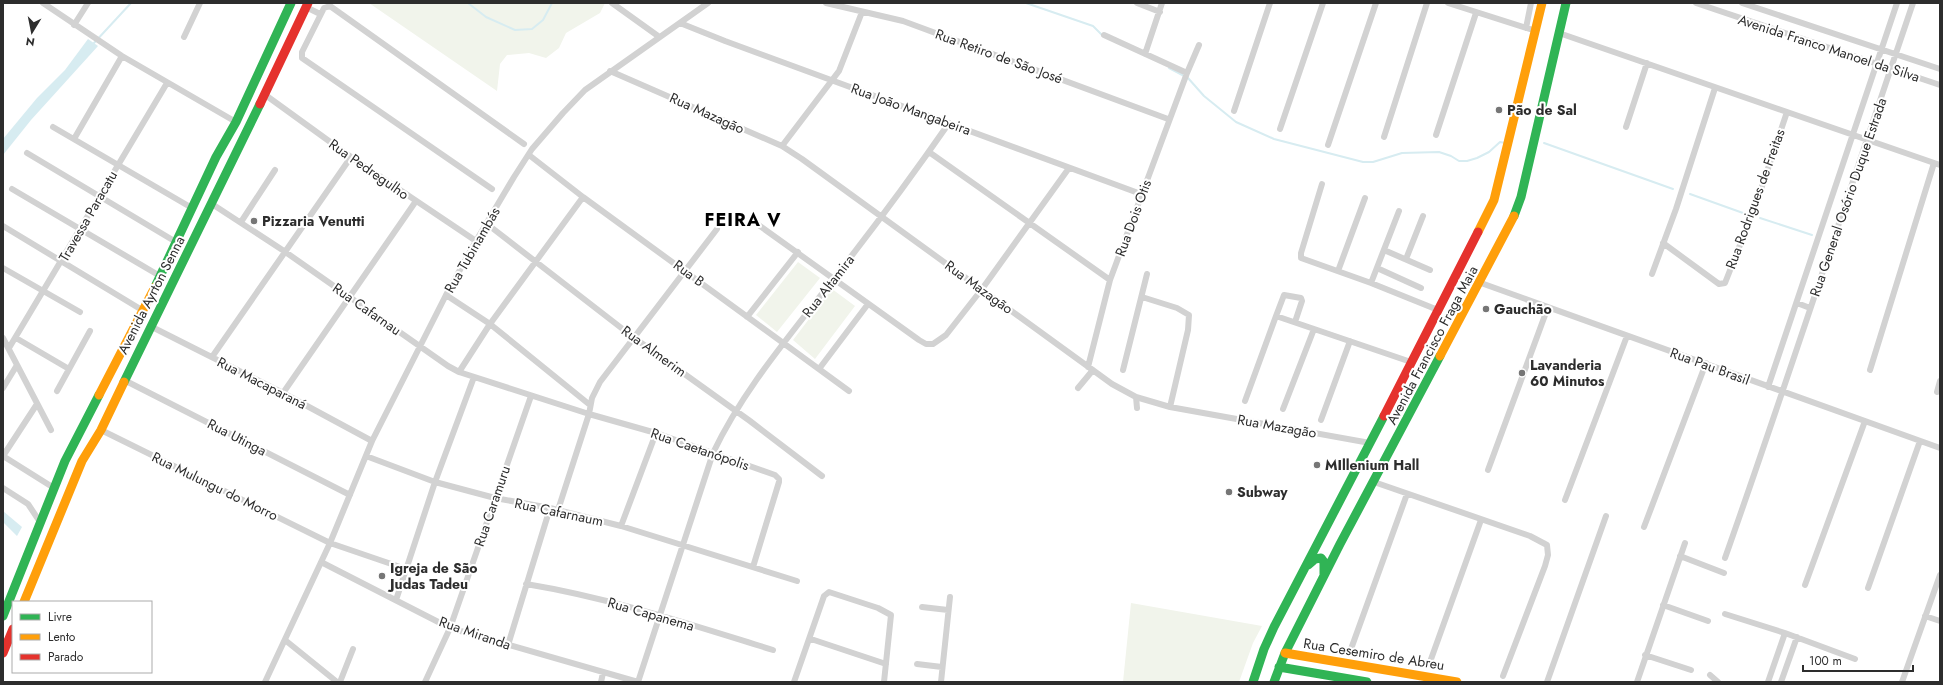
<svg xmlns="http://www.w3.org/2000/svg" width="1943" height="685" font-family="Jost,sans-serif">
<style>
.green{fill:#f1f4eb}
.water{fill:#d7ecf1}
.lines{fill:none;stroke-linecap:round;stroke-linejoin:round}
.stream{stroke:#d7ecf1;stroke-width:2}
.street{stroke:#d2d2d2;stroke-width:6}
.fast{stroke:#30b455;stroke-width:9}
.slow{stroke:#ff9f0a;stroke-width:9}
.jam{stroke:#e5322d;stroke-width:9}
.poi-dot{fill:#767676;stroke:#fff;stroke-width:1.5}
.labels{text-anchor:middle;stroke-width:4;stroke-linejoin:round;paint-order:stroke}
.street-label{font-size:14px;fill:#2d2d2d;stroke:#fff}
.poi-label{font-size:14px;font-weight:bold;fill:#2d2d2d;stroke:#fff;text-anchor:start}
.district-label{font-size:18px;font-weight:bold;letter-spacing:1px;fill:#000;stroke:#fff}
</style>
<rect width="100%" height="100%" fill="#fff"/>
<path class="green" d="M 369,3 L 605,3 L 600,13 L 566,33 L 559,48 L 546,58 L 529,53 L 507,55 L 500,64 L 497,91 Z
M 798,262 L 820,278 L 777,332 L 756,315 Z
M 832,289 L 855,306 L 815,359 L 793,340 Z
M 1131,603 L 1262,626 L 1253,643 L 1239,682 L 1123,682 Z"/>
<path class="water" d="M 88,39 L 98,46 L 31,120 L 3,155 L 3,139 L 37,98 L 65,70 Z
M 3,511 L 22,527 L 17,536 L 3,522 Z"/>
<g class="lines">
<path class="stream" d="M 468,3 L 486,17 L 515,30 L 532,29 L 543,20 L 552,3
M 1026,3 L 1093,26 L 1102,35
M 94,43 L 131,3
M 1169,68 L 1188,78 L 1204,96 L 1236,122 L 1274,139 L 1363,162 L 1373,162 L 1402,153 L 1439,152 L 1451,156 L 1459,161 L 1467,161 L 1477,158 L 1489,152 L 1500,142 L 1505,143
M 1544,143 L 1673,189
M 1690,194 L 1743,213
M 1760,218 L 1812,235"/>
<path class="street" d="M 43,3 L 122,56 L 236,122
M 612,3 L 658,36
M 826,3 L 903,21 L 1168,119
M 1137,3 L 1160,12
M 1448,3 L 1536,31
M 1696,3 L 1940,85
M 1742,3 L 1940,69
M 306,7 L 320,14
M 680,23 L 725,41 L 1141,194
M 74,25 L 88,3
M 1526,28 L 1531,3
M 1559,33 L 1940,165
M 1104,35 L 1187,73 L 1199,45
M 184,37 L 200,3
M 1145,54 L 1162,3
M 610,71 L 782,146 L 802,159 L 1112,384 L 1136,397 L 1170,407 L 1370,443
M 264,94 L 351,157 L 476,241
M 1234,111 L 1270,3
M 53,127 L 192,208
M 1626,127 L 1647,63
M 1280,129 L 1323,3
M 1436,135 L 1476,13
M 1384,137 L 1427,3
M 74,139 L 122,56
M 1328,145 L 1376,3
M 782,146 L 839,71 L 862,12
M 929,152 L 1110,280
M 27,153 L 176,242
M 529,155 L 583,197 L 849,391
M 1322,184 L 1301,253 L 1301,258 L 1371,283 L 1438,310
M 12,189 L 160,276
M 492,189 L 302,58 L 302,52 L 324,8 L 330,6 L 524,144
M 212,204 L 284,251 L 448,366 L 459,372 L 589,414 L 656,433 L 775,475 L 779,479 L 779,482 L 753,567
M 753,221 L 919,340 L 926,344 L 933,344 L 946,335 L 982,289 L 1069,168
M 241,222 L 275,170
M 487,224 L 633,337 L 750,421 L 822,476
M 3,226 L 142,310
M 1663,243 L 1719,284 L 1725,283 L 1755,207 L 1787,112
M 1384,250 L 1430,270
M 1406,259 L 1423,216
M 3,268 L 80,312
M 1377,268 L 1421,288
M 1338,271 L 1365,198
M 1652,274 L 1676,209 L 1715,88
M 1371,283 L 1399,211
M 1481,283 L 1940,448
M 446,295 L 490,324 L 590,405
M 1142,297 L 1177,308 L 1189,315 L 1188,330 L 1170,407
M 1797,303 L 1810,308
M 1276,316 L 1284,295 L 1301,298 L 1302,301 L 1295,322
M 747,317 L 798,252
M 150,326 L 283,393 L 372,441
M 3,338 L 51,430
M 16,338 L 69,369
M 9,348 L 167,83
M 212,357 L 351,157
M 1088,367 L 1110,280 L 1187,73
M 819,369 L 868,304
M 1123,370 L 1147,274
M 1870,370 L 1934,163
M 459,372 L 490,324 L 583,197
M 124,380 L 350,495
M 1768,387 L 1897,3
M 3,388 L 17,365
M 1078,388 L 1093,370
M 57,391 L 90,331
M 1937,392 L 1940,381
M 283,393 L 416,201
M 1136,397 L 1137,408
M 1245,401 L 1276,316 L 1411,362
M 1283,409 L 1314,329
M 1321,420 L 1350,341
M 101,430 L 330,543 L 406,569
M 3,456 L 37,404
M 3,456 L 54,488
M 366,456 L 435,482 L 495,498 L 550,508 L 621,526 L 797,581
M 1488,470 L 1548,307
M 1374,482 L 1530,536 L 1547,545 L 1548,555 L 1545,566 L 1503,676
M 3,488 L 28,504 L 40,522
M 1565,500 L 1627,336
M 558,510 L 589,414 L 592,398 L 600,382 L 717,229
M 621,526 L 656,433
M 1644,527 L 1706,363
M 1680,556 L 1724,573
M 1725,558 C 1790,374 1850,188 1913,3
M 321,562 L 450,628 L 638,682
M 526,584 C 611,598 692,625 773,650
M 1805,585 L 1865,421
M 1868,588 L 1920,441
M 396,600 L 435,482 L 474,377
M 1663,605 L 1708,621
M 922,607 L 948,610
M 1725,614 L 1785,633 L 1855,659
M 1925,616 L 1940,621
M 811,639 L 886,664
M 285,640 L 337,682
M 508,645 L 550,508
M 1351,649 L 1407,494
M 1645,655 L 1691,670
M 1430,662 L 1481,520
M 917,664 L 942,667
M 1710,675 L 1718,682
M 265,682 L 330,543 L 372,441 L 446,295 L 476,241 L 514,177 L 532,149 L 563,113 L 585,90 L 708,3
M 340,682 L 353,649
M 425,682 L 450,628 L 531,396
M 601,682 L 603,673
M 638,682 L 713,453 C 742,392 787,339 828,286 C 870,233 910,179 949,123
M 794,682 L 824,596 L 829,592 L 878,608 L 891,615 L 884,682
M 941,682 L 950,597
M 1547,682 L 1606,516
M 1637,682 L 1685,543
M 1768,682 L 1785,633
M 1781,682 L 1797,637
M 1902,682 L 1940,575"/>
<path class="fast" d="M 1514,216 L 1521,197 L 1566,3
M 155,287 L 216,157 L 236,122 L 291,3
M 124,382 L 260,104
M 1308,565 L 1315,559 L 1321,558 L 1324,562 L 1324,574
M 3,616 L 65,461 L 99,395
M 1279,667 L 1367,682
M 1253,682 L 1264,649 L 1274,627 L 1384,416
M 1274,682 L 1285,653 L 1340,544 L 1440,356"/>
<path class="slow" d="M 1478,232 L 1494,200 L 1542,3
M 1440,356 L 1514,216
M 99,395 L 155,287
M 24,602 L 82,461 L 101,430 L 124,382
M 1285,653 L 1457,682"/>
<path class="jam" d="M 260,104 L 308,3
M 1384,416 L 1478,232
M 3,653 L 13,629"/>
</g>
<g class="poi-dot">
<circle cx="1499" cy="110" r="4"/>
<circle cx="254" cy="221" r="4"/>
<circle cx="1486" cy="309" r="4"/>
<circle cx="1522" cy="373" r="4"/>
<circle cx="1317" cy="465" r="4"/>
<circle cx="1229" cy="492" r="4"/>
<circle cx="382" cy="576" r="4"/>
</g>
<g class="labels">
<g class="street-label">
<text transform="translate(1829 48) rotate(18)" y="5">Avenida Franco Manoel da Silva</text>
<text transform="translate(999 56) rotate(20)" y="5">Rua Retiro de São José</text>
<text transform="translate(911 109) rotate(20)" y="5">Rua João Mangabeira</text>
<text transform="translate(707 113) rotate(24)" y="5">Rua Mazagão</text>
<text transform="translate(369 169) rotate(35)" y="5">Rua Pedregulho</text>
<text transform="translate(1848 197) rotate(-71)" y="5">Rua General Osório Duque Estrada</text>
<text transform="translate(1755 199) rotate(-70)" y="5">Rua Rodrigues de Freitas</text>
<text transform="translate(88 216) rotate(-60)" y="5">Travessa Paracatu</text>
<text transform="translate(1133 218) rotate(-70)" y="5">Rua Dois Otis</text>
<text transform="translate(472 250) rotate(-60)" y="5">Rua Tubinambás</text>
<text transform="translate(689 273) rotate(36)" y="5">Rua B</text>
<text transform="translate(828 286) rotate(-52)" y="5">Rua Altamira</text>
<text transform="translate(979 287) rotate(36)" y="5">Rua Mazagão</text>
<text transform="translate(151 295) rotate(-63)" y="5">Avenida Ayrton Senna</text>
<text transform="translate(367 309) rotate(35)" y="5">Rua Cafarnau</text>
<text transform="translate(1432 345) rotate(-62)" y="5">Avenida Francisco Fraga Maia</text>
<text transform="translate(654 351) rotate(36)" y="5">Rua Almerim</text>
<text transform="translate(1710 366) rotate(20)" y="5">Rua Pau Brasil</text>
<text transform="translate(262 383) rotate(27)" y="5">Rua Macaparaná</text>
<text transform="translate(1277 426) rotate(10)" y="5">Rua Mazagão</text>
<text transform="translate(237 437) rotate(27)" y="5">Rua Utinga</text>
<text transform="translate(700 449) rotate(19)" y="5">Rua Caetanópolis</text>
<text transform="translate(215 486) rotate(26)" y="5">Rua Mulungu do Morro</text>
<text transform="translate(492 506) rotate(-71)" y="5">Rua Caramuru</text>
<text transform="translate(559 512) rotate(12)" y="5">Rua Cafarnaum</text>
<text transform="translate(651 614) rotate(16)" y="5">Rua Capanema</text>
<text transform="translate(475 633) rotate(19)" y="5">Rua Miranda</text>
<text transform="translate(1374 654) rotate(9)" y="5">Rua Cesemiro de Abreu</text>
</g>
<g class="poi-label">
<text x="1507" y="115">Pão de Sal</text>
<text x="262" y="226">Pizzaria Venutti</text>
<text x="1494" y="314">Gauchão</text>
<text x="1530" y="370">Lavanderia<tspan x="1530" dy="16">60 Minutos</tspan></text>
<text x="1325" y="470">MIllenium Hall</text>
<text x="1237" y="497">Subway</text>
<text x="390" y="573">Igreja de São<tspan x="390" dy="16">Judas Tadeu</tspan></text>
</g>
<g class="district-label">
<text x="743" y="226">FEIRA V</text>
</g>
</g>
<rect width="1943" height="685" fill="none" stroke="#2d2d2d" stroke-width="8"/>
<rect x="12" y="601" width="140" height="72" fill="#ffffff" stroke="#ababab"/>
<rect x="20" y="614" width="20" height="6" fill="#30b455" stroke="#ababab"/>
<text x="48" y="621" font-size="12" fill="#2d2d2d">Livre</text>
<rect x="20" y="634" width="20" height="6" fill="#ff9f0a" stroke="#ababab"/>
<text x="48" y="641" font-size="12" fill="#2d2d2d">Lento</text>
<rect x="20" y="654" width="20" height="6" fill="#e5322d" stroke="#ababab"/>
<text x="48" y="661" font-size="12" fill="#2d2d2d">Parado</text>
<g transform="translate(32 32) rotate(190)" stroke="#ffffff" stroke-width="3" paint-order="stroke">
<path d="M0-3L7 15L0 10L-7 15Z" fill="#2d2d2d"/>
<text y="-6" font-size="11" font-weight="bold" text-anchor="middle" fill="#2d2d2d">N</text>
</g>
<path d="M1803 665v6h110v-6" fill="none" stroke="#2d2d2d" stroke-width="2"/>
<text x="1809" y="665" font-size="12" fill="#2d2d2d" stroke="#ffffff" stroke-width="3" paint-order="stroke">100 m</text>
</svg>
